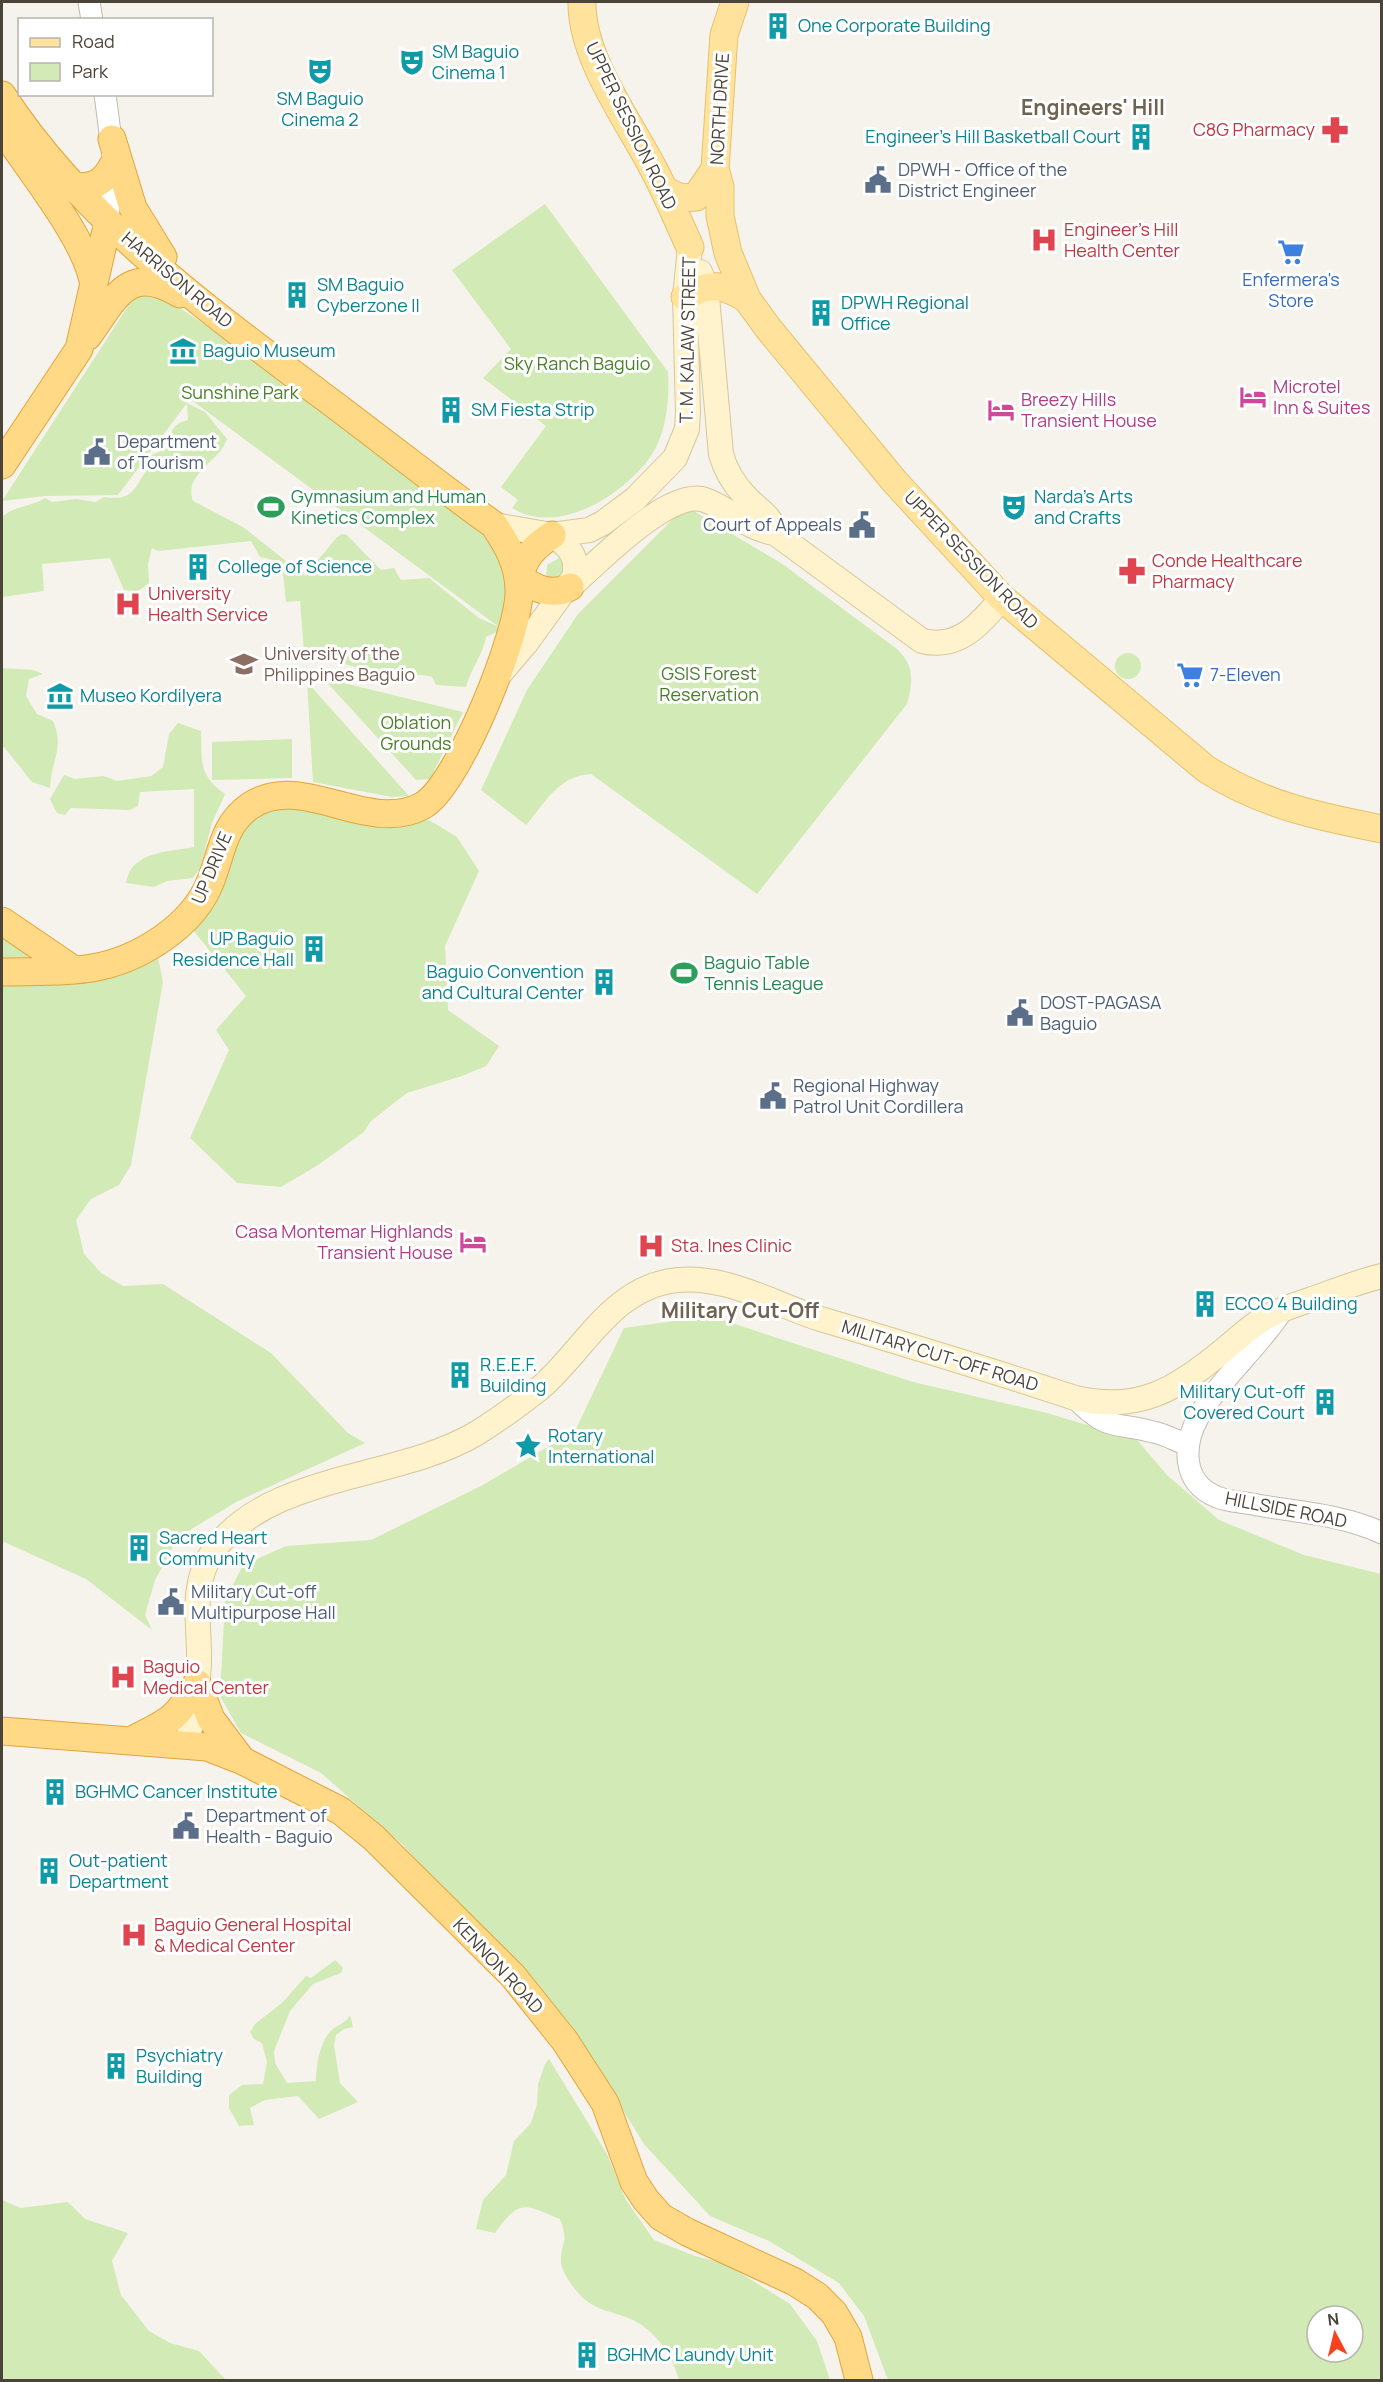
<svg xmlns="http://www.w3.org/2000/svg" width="1383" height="2382" font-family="Manrope,sans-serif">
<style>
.green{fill:#d2eab5;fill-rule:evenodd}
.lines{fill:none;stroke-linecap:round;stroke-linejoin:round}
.tertiary-casing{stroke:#c2bbae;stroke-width:23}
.secondary-casing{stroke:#d6c79b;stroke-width:26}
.primary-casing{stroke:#e6c16a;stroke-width:29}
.trunk-casing{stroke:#e0a43c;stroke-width:29}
.tertiary{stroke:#fff;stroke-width:21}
.secondary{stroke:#fff3cd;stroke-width:24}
.primary{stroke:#ffe39c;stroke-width:27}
.trunk{stroke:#ffd985;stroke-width:27}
.labels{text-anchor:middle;stroke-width:6;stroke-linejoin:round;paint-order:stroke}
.culture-label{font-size:18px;fill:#0d838f;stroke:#fff;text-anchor:start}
.street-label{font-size:18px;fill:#4b4439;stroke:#fff}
.health-label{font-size:18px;fill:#be3a42;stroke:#fff;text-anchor:start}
.service-label{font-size:18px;fill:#4e5e75;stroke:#fff;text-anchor:start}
.shop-label{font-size:18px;fill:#366cbe;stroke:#fff}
.park-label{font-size:18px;fill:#4a7f2a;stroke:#fff}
.hotel-label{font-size:18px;fill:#b23c85;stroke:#fff;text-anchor:start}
.leisure-label{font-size:18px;fill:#27864d;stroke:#fff;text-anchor:start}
.education-label{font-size:18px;fill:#785e54;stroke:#fff;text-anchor:start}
.quarter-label{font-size:21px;font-weight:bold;fill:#6e6250;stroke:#fff}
</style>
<rect width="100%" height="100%" fill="#f6f3ec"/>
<path class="green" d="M 545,204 L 668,372 C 670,401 666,437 648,460 C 620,497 557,536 512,508 L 518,500 L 501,487 L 546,426 L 483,378 L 511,349 L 452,270 Z
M 157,293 L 230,341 L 492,539 L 508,564 L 503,629 L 486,637 C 482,657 472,666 466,687 L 436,685 L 432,677 C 417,672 406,678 391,676 C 362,670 332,660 304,651 L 300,601 L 286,602 L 282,562 L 260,557 L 251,541 L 158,551 L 152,548 L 148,564 L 149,583 L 137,592 L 124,590 L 110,558 L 42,564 L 44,591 L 2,597 L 2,517 C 16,505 29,508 45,498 L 52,502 L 76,499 L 96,502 L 104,497 C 132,501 133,491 146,471 L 144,466 L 150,456 L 169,447 C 170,432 172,424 188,420 L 187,403 L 205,412 L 227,439 C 219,463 183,473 193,501 L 243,527 L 305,576 L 337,537 L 342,534 L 347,535 L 381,570 L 394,568 L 401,580 L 429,578 L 479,618 L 499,627 L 190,399 L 118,495 L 45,496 L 2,501 L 132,300 L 141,294 Z
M 692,510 L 781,563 L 897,649 C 915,666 913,682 907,704 L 757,894 L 591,774 C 558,776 546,802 526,825 L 481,790 L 527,690 L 578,614 L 679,513 Z
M 559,558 L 566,560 L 571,580 L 546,580 L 547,565 Z
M1115 666a13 13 0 1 1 26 0a13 13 0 1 1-26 0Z
M 2,668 L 33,670 L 43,674 L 29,679 L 26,696 L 37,714 L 53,721 C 65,748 51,760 50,788 L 32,782 L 4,747 L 2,748 Z
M 323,678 L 463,712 L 430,779 L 416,780 Z
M 307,682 L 409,796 L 392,797 L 313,782 Z
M 178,723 L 201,731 C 202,761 198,775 225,794 L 212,823 L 200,868 L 193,878 L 167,881 L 154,887 L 126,883 C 131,851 168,852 194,847 L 194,789 L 140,792 L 138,806 L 130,810 L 71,808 L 65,815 L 57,813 L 50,799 L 64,775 L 75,779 L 103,776 L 118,781 L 151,776 L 163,767 L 169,734 Z
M 292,739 L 292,778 L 212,780 L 212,742 Z
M 290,807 L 406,822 L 429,820 L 457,837 L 479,871 L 445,946 L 448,1010 L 499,1046 L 486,1066 L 462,1076 L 407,1093 L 371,1121 L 364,1132 L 318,1165 L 281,1187 L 237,1183 L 190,1138 L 229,1050 L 216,1030 L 246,996 L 189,925 L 230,861 L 246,825 L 265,813 Z
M 2,933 L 30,950 L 26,963 L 2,964 Z
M 158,957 L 163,982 L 131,1165 L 119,1185 L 91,1199 L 76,1220 L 84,1254 L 101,1273 L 123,1286 L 163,1284 L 271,1353 L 348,1433 L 365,1443 L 236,1502 L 190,1530 L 174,1545 L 155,1580 L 145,1615 L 152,1630 L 86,1579 L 2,1541 L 2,980 Z
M 710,1316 L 913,1382 L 1047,1413 L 1137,1440 L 1167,1475 L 1219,1520 L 1304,1555 L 1381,1574 L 1381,2380 L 888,2380 L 864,2316 L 839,2283 L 769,2241 L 710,2216 L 644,2144 L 603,2078 L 482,1932 L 403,1845 L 321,1773 L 241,1733 L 220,1696 L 225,1600 L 243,1565 L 286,1546 L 371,1540 L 481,1486 L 575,1431 L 624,1328 ZM 1317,2316 L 1353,2316 L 1353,2352 L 1317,2352 Z
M 335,1960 L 343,1968 L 341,1973 L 313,1984 L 290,2011 L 274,2051 L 275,2063 L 287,2083 L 316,2081 C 316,2066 320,2040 332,2030 C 339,2024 346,2023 350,2015 L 353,2027 L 344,2029 L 336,2035 L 334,2045 L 340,2083 L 358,2102 L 319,2119 L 298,2096 L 265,2100 L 250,2108 L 254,2125 L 239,2126 L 229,2108 L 229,2095 L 242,2085 L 263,2084 L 267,2062 L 262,2043 L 254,2039 L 250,2032 L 255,2024 L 282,2003 L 306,1976 L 311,1978 Z
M 549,2059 L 607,2154 L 626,2200 L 654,2240 L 695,2256 L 726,2264 L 790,2304 L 817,2341 L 830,2380 L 679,2380 C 673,2357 656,2331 633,2320 C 614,2311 596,2312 580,2295 C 573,2287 560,2271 561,2259 C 562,2238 569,2244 560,2219 C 524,2204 520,2198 495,2233 L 476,2229 L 483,2200 L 506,2175 L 514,2141 L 531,2123 L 537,2104 L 538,2084 L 545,2064 Z
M 2,2200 L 21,2208 L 68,2202 L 85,2219 L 128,2233 L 112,2261 L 121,2295 L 149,2331 L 170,2343 L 199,2351 L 226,2380 L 2,2380 Z"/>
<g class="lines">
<defs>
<path id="tertiary" d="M 89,2 L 92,20
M 105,94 L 113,156 L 108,222
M 1284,1308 C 1259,1347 1222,1377 1199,1416 C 1183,1444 1181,1483 1217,1497 C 1229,1502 1244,1502 1257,1505 C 1298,1512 1344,1515 1382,1533
M 1075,1398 C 1109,1432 1111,1421 1153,1432 C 1165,1434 1176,1441 1188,1445"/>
<path id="secondary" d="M 700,272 L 706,286 L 721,454 C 725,469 734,484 745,496 C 756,509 772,515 775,533
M 494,525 L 552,535 L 589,530 L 603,523 L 635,499 L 675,458 L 687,429 L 688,412 L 685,297 L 690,247
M 570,587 C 596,564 670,487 705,500 C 730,509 747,529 775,533 L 922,641 C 959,650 980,624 1002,598
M 498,676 L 527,642 L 574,577 C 579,557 569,546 552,535
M 187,1744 C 192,1718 198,1690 199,1663 C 200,1623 189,1585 214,1550 C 270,1473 399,1480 477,1433 C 498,1420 520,1404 539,1389 C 584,1351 612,1286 678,1280 C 728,1275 777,1306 824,1320 C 908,1345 991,1370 1075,1398 C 1139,1413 1177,1389 1225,1349 C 1238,1339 1250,1326 1265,1318 C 1280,1309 1295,1305 1312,1299 C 1335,1291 1357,1282 1382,1276"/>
<path id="primary" d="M 582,2 C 581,57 628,120 653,168 C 667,194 678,221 690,247
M 735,2 L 724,35 L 715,169 L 720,187 L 720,216 L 728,253 L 747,299 L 768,328 L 895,482 L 1002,598 L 1206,769 C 1263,805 1316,816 1382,829
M 664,190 L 681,198 L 696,197 L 715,169
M 685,297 C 709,281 725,285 747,299"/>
<path id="trunk" d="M 2,95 C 82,218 204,307 320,394 C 378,437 435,483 494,525 C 508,546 519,565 519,591 C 520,632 458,787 422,806 C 368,835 301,771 250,806 C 223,825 222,852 211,880 C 194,926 139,960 92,968 C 63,973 31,971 2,972
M 2,128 C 28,169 88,240 94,286
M 112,139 L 133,208 L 163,257
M 72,186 C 92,189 104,183 113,165
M 88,336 C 116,297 128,263 180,294
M 2,465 L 79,349 L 108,222
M 552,535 C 534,547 525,556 519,578 C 535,588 551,597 570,587
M 2,921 L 74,970
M 197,1683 L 211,1719 L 241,1759
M 2,1731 L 207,1747 L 243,1761 L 341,1811 L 374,1838 L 513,1976 L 565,2041 L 605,2103 L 634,2182 L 646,2200 L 661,2217 L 687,2232 L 795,2282 L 817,2296 L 834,2313 L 848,2337 L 859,2380
M 134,1739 C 169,1722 178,1718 197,1683"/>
</defs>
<use href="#tertiary" class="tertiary-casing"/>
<use href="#secondary" class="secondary-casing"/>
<use href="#primary" class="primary-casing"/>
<use href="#trunk" class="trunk-casing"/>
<use href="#tertiary" class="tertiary"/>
<use href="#secondary" class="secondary"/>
<use href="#primary" class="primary"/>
<use href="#trunk" class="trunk"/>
</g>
<defs>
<symbol id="building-bare" viewBox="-9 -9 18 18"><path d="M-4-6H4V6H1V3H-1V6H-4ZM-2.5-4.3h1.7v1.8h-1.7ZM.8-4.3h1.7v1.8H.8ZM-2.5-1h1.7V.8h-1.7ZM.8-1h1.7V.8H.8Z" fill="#0f9aa8" stroke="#fff" stroke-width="2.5" paint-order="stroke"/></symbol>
<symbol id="theatre-bare" viewBox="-9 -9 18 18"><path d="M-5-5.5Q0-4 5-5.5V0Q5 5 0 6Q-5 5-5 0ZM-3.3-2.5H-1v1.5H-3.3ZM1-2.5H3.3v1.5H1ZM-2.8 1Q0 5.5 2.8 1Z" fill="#0f9aa8" stroke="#fff" stroke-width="2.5" paint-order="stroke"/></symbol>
<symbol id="pharmacy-bare" viewBox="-9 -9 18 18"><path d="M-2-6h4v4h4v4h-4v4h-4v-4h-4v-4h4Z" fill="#e0444e" stroke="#fff" stroke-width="2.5" paint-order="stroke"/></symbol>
<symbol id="civic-bare" viewBox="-9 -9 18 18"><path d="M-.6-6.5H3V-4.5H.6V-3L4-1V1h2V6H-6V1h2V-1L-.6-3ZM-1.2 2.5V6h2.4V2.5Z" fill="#5c6f8a" stroke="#fff" stroke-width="2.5" paint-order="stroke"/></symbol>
<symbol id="hospital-bare" viewBox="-9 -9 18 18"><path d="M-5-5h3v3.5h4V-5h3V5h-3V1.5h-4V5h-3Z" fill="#e0444e" stroke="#fff" stroke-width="2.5" paint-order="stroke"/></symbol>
<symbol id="supermarket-bare" viewBox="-9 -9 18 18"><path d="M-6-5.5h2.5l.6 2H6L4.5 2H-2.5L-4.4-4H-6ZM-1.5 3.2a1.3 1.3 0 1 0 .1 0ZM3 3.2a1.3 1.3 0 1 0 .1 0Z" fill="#3f7fe0" stroke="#fff" stroke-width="2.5" paint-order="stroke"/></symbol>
<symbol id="museum-bare" viewBox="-9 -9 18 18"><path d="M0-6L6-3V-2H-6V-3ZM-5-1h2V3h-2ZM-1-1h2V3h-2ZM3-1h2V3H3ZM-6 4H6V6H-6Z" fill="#0f9aa8" stroke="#fff" stroke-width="2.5" paint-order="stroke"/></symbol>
<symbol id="hotel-bare" viewBox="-9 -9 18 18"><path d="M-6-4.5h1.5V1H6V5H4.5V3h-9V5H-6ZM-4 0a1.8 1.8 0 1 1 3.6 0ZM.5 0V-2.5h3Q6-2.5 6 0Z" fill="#d1479c" stroke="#fff" stroke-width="2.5" paint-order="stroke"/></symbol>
<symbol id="stadium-bare" viewBox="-9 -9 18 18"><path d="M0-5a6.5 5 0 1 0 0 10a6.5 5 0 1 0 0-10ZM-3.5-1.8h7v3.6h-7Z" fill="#2e9e5b" stroke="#fff" stroke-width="2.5" paint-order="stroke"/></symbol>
<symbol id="university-bare" viewBox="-9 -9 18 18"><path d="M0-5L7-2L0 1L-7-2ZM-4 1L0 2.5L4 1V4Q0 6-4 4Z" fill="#8d6e63" stroke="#fff" stroke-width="2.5" paint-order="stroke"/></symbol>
<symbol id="sight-bare" viewBox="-9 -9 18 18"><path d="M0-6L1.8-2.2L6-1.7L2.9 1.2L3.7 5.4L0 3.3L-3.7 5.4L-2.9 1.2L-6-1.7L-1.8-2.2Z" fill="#0f9aa8" stroke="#fff" stroke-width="2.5" paint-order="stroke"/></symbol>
</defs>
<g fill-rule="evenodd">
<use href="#building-bare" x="759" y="7" width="38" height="38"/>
<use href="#theatre-bare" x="393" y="43" width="38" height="38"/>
<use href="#theatre-bare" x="301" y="52" width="38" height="38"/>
<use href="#pharmacy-bare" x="1316" y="111" width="38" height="38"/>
<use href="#building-bare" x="1122" y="118" width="38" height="38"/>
<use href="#civic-bare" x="859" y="161" width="38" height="38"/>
<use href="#hospital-bare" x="1025" y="221" width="38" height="38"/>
<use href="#supermarket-bare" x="1272" y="233" width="38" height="38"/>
<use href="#building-bare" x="278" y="276" width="38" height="38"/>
<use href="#building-bare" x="802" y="294" width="38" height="38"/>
<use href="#museum-bare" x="164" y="332" width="38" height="38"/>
<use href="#hotel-bare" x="1234" y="378" width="38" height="38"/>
<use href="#building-bare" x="432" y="391" width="38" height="38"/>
<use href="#hotel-bare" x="982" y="391" width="38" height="38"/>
<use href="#civic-bare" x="78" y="433" width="38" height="38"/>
<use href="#stadium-bare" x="252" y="488" width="38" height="38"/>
<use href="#theatre-bare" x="995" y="488" width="38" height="38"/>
<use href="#civic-bare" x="843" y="506" width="38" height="38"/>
<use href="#building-bare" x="179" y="548" width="38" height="38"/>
<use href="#pharmacy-bare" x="1113" y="552" width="38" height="38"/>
<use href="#hospital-bare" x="109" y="585" width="38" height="38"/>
<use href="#university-bare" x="225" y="645" width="38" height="38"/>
<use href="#supermarket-bare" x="1171" y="656" width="38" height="38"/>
<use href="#museum-bare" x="41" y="677" width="38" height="38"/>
<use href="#building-bare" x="295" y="930" width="38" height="38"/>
<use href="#stadium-bare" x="665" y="954" width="38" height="38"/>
<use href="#building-bare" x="585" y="963" width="38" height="38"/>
<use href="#civic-bare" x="1001" y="994" width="38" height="38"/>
<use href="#civic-bare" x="754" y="1077" width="38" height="38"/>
<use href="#hotel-bare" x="454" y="1223" width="38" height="38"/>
<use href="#hospital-bare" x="632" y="1227" width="38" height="38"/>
<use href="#building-bare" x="1186" y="1285" width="38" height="38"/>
<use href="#building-bare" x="441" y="1356" width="38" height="38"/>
<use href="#building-bare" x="1306" y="1383" width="38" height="38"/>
<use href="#sight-bare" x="509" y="1427" width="38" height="38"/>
<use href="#building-bare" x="120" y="1529" width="38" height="38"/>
<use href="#civic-bare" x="152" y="1583" width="38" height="38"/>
<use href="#hospital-bare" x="104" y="1658" width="38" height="38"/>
<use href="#building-bare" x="36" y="1773" width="38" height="38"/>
<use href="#civic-bare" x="167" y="1807" width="38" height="38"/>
<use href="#building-bare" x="30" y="1852" width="38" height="38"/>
<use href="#hospital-bare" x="115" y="1916" width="38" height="38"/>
<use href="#building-bare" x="97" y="2047" width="38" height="38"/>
<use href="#building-bare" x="568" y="2336" width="38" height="38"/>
</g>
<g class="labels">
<g class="culture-label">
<text x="798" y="32">One Corporate Building</text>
<text x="432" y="58">SM Baguio<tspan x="432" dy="21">Cinema 1</tspan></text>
<text x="320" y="105" text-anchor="middle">SM Baguio<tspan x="320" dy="21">Cinema 2</tspan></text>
<text x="1121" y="143" text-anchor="end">Engineer's Hill Basketball Court</text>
<text x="317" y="291">SM Baguio<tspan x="317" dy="21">Cyberzone II</tspan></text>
<text x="841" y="309">DPWH Regional<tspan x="841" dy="21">Office</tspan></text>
<text x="203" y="357">Baguio Museum</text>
<text x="471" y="416">SM Fiesta Strip</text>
<text x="1034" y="503">Narda's Arts<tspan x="1034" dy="21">and Crafts</tspan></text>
<text x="218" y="573">College of Science</text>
<text x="80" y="702">Museo Kordilyera</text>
<text x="294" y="945" text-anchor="end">UP Baguio<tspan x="294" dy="21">Residence Hall</tspan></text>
<text x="584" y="978" text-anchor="end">Baguio Convention<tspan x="584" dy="21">and Cultural Center</tspan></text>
<text x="1225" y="1310">ECCO 4 Building</text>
<text x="480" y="1371">R.E.E.F.<tspan x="480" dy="21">Building</tspan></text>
<text x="1305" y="1398" text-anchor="end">Military Cut-off<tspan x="1305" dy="21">Covered Court</tspan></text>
<text x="548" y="1442">Rotary<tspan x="548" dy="21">International</tspan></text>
<text x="159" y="1544">Sacred Heart<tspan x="159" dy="21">Community</tspan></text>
<text x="75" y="1798">BGHMC Cancer Institute</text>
<text x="69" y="1867">Out-patient<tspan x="69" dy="21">Department</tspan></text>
<text x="136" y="2062">Psychiatry<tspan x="136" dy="21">Building</tspan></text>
<text x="607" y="2361">BGHMC Laundy Unit</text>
</g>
<g class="street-label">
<text transform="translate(720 109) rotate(-87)" y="6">NORTH DRIVE</text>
<text transform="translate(631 126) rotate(64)" y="6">UPPER SESSION ROAD</text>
<text transform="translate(177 280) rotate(40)" y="6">HARRISON ROAD</text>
<text transform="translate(688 340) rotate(-89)" y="6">T. M. KALAW STREET</text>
<text transform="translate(971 560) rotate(46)" y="6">UPPER SESSION ROAD</text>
<text transform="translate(212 868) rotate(-67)" y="6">UP DRIVE</text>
<text transform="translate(940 1356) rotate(17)" y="6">MILITARY CUT-OFF ROAD</text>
<text transform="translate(1286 1510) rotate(11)" y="6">HILLSIDE ROAD</text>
<text transform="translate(498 1966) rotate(47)" y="6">KENNON ROAD</text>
</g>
<g class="health-label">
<text x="1315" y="136" text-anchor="end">C8G Pharmacy</text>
<text x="1064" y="236">Engineer's Hill<tspan x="1064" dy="21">Health Center</tspan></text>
<text x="1152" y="567">Conde Healthcare<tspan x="1152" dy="21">Pharmacy</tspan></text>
<text x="148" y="600">University<tspan x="148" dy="21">Health Service</tspan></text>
<text x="671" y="1252">Sta. Ines Clinic</text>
<text x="143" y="1673">Baguio<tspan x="143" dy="21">Medical Center</tspan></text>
<text x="154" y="1931">Baguio General Hospital<tspan x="154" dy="21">&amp; Medical Center</tspan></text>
</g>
<g class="service-label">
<text x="898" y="176">DPWH - Office of the<tspan x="898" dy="21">District Engineer</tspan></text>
<text x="117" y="448">Department<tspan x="117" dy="21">of Tourism</tspan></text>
<text x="842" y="531" text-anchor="end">Court of Appeals</text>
<text x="1040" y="1009">DOST-PAGASA<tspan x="1040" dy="21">Baguio</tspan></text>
<text x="793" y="1092">Regional Highway<tspan x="793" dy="21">Patrol Unit Cordillera</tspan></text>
<text x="191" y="1598">Military Cut-off<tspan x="191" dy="21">Multipurpose Hall</tspan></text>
<text x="206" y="1822">Department of<tspan x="206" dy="21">Health - Baguio</tspan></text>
</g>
<g class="shop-label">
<text x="1291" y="286">Enfermera's<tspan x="1291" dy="21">Store</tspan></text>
<text x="1210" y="681" text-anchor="start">7-Eleven</text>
</g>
<g class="park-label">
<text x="577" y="370">Sky Ranch Baguio</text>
<text x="240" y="399">Sunshine Park</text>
<text x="709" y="680">GSIS Forest<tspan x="709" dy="21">Reservation</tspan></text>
<text x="416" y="729">Oblation<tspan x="416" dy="21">Grounds</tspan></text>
</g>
<g class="hotel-label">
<text x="1273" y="393">Microtel<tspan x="1273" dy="21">Inn &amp; Suites</tspan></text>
<text x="1021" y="406">Breezy Hills<tspan x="1021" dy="21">Transient House</tspan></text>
<text x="453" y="1238" text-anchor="end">Casa Montemar Highlands<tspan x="453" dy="21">Transient House</tspan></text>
</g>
<g class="leisure-label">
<text x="291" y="503">Gymnasium and Human<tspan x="291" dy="21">Kinetics Complex</tspan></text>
<text x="704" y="969">Baguio Table<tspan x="704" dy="21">Tennis League</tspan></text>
</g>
<g class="education-label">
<text x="264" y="660">University of the<tspan x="264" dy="21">Philippines Baguio</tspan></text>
</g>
<g class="quarter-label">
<text x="1093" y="115">Engineers' Hill</text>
<text x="740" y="1318">Military Cut-Off</text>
</g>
</g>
<rect width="1383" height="2382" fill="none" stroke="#4b4439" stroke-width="6"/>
<rect x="18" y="18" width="195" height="78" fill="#ffffff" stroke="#b7b4b0" stroke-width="1.5"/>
<rect x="30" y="38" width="30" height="9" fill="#ffe39c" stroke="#b7b4b0" stroke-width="1.5"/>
<text x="72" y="48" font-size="18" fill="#4b4439">Road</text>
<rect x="30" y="63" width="30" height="18" fill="#d2eab5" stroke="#b7b4b0" stroke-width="1.5"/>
<text x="72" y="78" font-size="18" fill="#4b4439">Park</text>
<g transform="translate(1335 2334) rotate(353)"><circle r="28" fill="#ffffff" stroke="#b7b4b0" stroke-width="1.5"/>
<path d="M0-4.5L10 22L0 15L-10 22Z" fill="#fc3f1d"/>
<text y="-9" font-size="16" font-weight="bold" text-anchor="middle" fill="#4b4439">N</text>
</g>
</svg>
